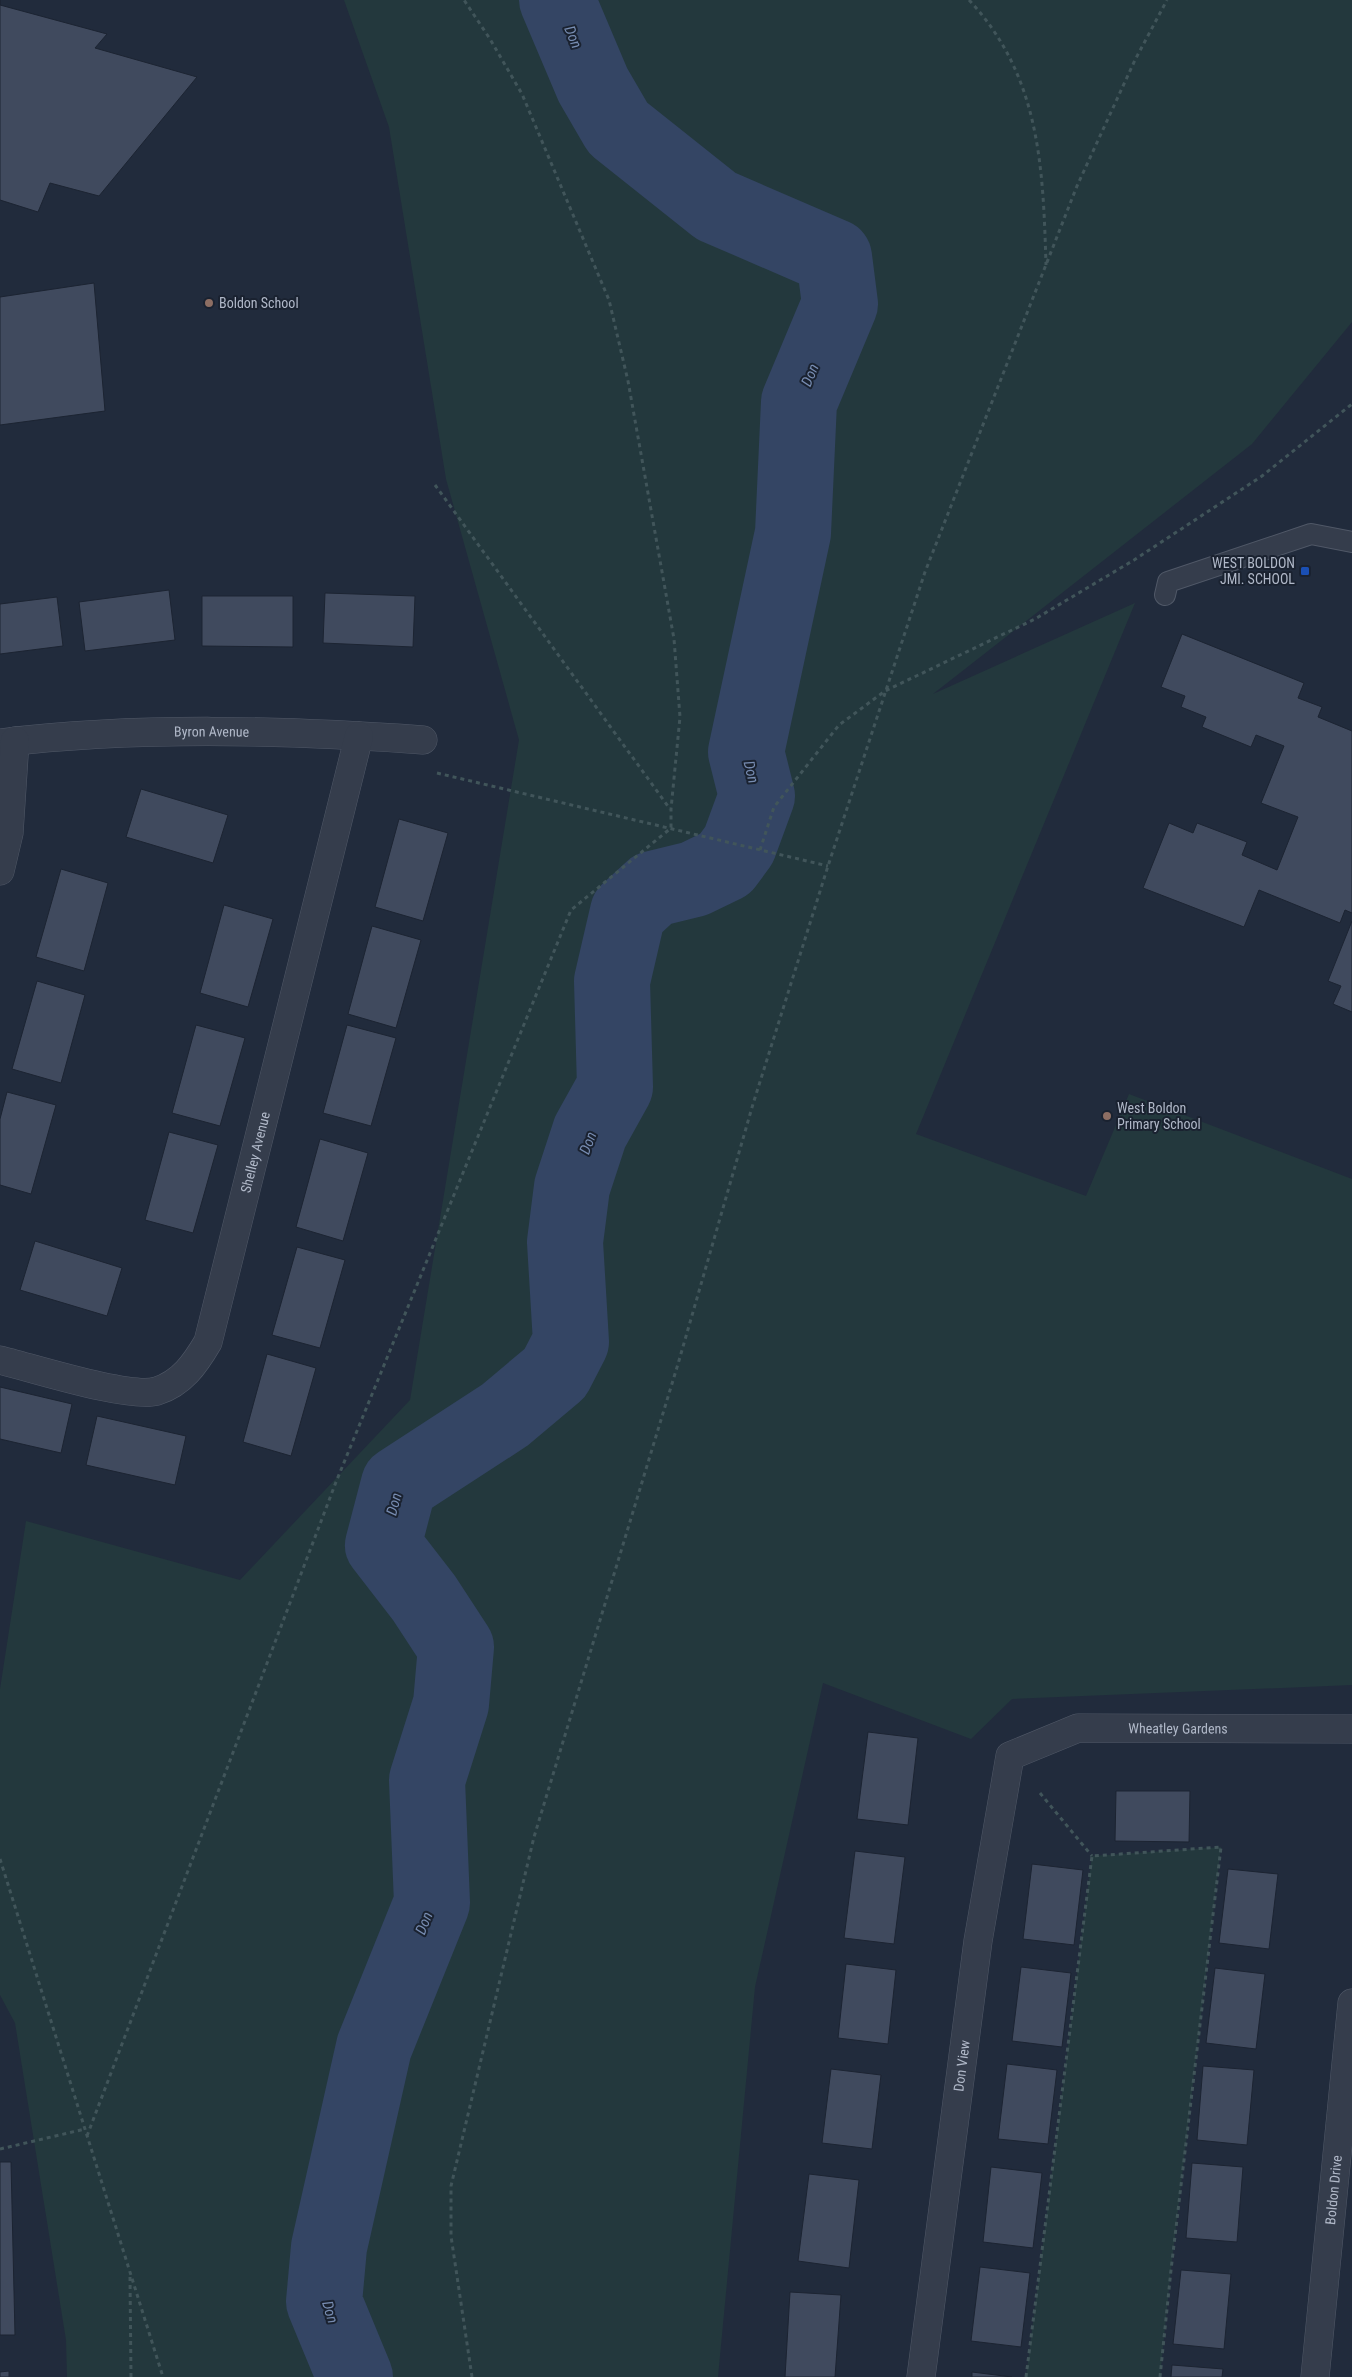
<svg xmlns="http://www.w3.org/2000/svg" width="1352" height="2377" font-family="'Roboto Condensed',sans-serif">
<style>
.green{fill:#23383d}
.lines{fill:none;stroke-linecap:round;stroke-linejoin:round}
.river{stroke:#344564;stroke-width:76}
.building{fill:#404a5e;stroke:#1c2432}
.lane-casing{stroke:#505867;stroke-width:22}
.street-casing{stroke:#505867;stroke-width:29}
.path{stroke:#41555a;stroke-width:3;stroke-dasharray:4 4;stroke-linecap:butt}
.lane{stroke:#353d4c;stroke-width:20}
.street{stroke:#353d4c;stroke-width:28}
.education-dot{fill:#8d6e63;stroke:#1a2230;stroke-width:2}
.transit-dot{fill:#1a4fb4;stroke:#1a2230;stroke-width:2}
.labels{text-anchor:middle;stroke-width:4;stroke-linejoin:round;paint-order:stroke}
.poi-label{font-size:14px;fill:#b0b8c8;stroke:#1a2230;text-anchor:start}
.street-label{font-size:14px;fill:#b0b8c8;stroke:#1a2230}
.water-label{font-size:15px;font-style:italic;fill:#778cb1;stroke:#1a2230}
</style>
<rect width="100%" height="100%" fill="#212b3c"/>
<path class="green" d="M 344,0 L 1352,0 L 1352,322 L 1252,444 L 933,694 L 1135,603 L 916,1134 L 1086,1196 L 1129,1094 L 1352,1179 L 1352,1685 L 1012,1699 L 971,1739 L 823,1683 L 755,1987 L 718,2377 L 67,2377 L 66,2340 L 15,2023 L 0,1995 L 0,1689 L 26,1521 L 240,1580 L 410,1400 L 519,740 L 446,479 L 389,127 Z
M 1221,1847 L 1171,2270 L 1160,2377 L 1026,2377 L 1092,1856 Z"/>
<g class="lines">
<path class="river" d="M 355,2377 L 324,2302 L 329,2247 L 374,2047 L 432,1903 L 427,1780 L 451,1704 L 456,1647 L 424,1598 L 383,1545 L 399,1484 L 505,1415 L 555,1373 L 571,1342 L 565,1242 L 572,1187 L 590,1132 L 615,1087 L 612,981 L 628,912 L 653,889 L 694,879 L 725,864 L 739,845 L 757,796 L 746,752 L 793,533 L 799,402 L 840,304 L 834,257 L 716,206 L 618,128 L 593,85 L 557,0"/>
</g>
<path class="building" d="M 0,0 L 0,5 L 107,34 L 95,48 L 197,77 L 99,196 L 50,183 L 38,212 L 0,200 Z
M 94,283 L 105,411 L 0,425 L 0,297 Z
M 169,590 L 175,640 L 85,651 L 79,602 Z
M 325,593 L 415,596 L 413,647 L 323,643 Z
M 202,596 L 293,596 L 293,647 L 202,646 Z
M 57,597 L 63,646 L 0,654 L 0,604 Z
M 1182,634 L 1304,683 L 1298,698 L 1322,707 L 1318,717 L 1352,731 L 1352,913 L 1345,910 L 1340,923 L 1259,890 L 1244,927 L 1143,888 L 1169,823 L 1193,833 L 1197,823 L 1247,842 L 1242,855 L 1277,870 L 1298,817 L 1261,803 L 1284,746 L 1256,735 L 1251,747 L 1202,727 L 1206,717 L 1181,707 L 1185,696 L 1161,687 Z
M 141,789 L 228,815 L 213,863 L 126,837 Z
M 399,819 L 448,833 L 423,921 L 375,907 Z
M 61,869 L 108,883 L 84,971 L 36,957 Z
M 224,905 L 273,919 L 248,1007 L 200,993 Z
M 1352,921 L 1352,1012 L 1333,1004 L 1341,986 L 1328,981 Z
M 372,926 L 421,940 L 396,1028 L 348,1014 Z
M 37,981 L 85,995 L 61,1083 L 12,1069 Z
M 196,1025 L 245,1038 L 220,1126 L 172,1113 Z
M 347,1025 L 396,1038 L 371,1126 L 323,1113 Z
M 7,1092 L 56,1105 L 31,1194 L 0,1185 L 0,1119 Z
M 169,1132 L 218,1145 L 193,1233 L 145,1220 Z
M 320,1139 L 368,1153 L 343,1241 L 296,1227 Z
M 35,1241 L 122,1268 L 107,1316 L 20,1290 Z
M 297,1247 L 345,1260 L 320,1348 L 272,1335 Z
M 267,1354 L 316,1368 L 291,1456 L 243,1442 Z
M 0,1387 L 72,1404 L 61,1453 L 0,1439 Z
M 97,1416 L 186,1436 L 175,1485 L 86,1465 Z
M 868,1732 L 918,1738 L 908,1825 L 857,1819 Z
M 1116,1791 L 1190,1791 L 1189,1842 L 1115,1841 Z
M 855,1851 L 905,1857 L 894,1944 L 844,1938 Z
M 1032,1864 L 1083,1870 L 1074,1945 L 1023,1939 Z
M 1228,1869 L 1278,1874 L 1269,1949 L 1219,1943 Z
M 846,1964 L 896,1970 L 888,2044 L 838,2038 Z
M 1021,1967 L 1071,1973 L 1062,2047 L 1012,2041 Z
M 1215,1968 L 1265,1974 L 1256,2049 L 1206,2043 Z
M 1007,2064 L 1057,2070 L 1048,2144 L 998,2139 Z
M 1203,2066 L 1254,2070 L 1247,2145 L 1197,2140 Z
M 831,2069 L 881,2075 L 872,2149 L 822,2143 Z
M 0,2162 L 11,2162 L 15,2335 L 0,2335 Z
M 1192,2163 L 1243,2167 L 1237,2242 L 1186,2238 Z
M 991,2167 L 1042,2173 L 1033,2248 L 983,2242 Z
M 809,2174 L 859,2180 L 849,2268 L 798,2261 Z
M 980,2267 L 1030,2273 L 1021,2347 L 971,2341 Z
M 1181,2270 L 1231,2274 L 1224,2349 L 1173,2344 Z
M 790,2292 L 841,2295 L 835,2377 L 785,2377 Z
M 1172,2365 L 1223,2369 L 1222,2377 L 1171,2377 Z
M 9,2371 L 9,2377 L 0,2377 L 0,2372 Z
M 972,2372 L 1012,2377 L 972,2377 Z"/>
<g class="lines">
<defs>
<path id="lane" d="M 1165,595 L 1168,582 L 1311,534 L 1352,542"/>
<g id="street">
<path id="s1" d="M 0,743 C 138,726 285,730 423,740"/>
<path d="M 0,871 L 9,833 L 15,741"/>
<path id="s2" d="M 0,1360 C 33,1368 129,1399 157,1391 C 182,1383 195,1364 208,1342 L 359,736"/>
<path id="s3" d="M 921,2377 L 978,1941 L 1010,1756 L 1078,1728 L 1352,1729"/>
<path id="s4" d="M 1315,2377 L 1352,2003"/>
</g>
</defs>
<use href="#lane" class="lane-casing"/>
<use href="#street" class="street-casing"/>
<path class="path" d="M 969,0 C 1040,76 1043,166 1046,265
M 435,485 L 670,809
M 437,773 L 828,866
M 760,850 L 774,807 L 839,725 L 885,691 L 1035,619 L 1134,560 L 1262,476 L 1352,404
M 1040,1793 L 1092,1856
M 0,1859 L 163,2377
M 87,2136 L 336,1482 L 571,910 L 671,828 L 671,809 L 680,717 L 674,639 L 628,381 L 609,300 L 522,94 L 490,39 L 464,0
M 0,2149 L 85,2129
M 130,2277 L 131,2377
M 472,2377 L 451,2236 L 451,2186 L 534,1837 L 678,1364 L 753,1104 L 828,866 L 925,572 L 1077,186 L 1135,60 L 1167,0
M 1026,2377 L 1092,1856 L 1221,1847 L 1171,2270 L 1160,2377"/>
<use href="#lane" class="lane"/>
<use href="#street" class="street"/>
</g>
<g class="education-dot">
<circle cx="209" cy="303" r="5"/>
<circle cx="1107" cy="1116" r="5"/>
</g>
<rect class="transit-dot" x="1300" y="566" width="10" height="10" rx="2.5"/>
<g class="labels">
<g class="poi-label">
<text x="219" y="308">Boldon School</text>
<text x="1295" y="568" text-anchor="end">WEST BOLDON<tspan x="1295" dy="16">JMI. SCHOOL</tspan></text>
<text x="1117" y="1113">West Boldon<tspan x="1117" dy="16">Primary School</tspan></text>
</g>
<g class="street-label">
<text dy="5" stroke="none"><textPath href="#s1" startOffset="212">Byron Avenue</textPath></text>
<text dy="5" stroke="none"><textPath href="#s2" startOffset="429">Shelley Avenue</textPath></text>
<text dy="5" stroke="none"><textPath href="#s3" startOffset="801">Wheatley Gardens</textPath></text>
<text dy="5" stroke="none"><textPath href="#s3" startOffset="314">Don View</textPath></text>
<text dy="5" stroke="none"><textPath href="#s4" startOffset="188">Boldon Drive</textPath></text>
</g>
<g class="water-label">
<text transform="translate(573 37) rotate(67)" y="5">Don</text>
<text transform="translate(810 375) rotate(-67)" y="5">Don</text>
<text transform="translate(751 772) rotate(76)" y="5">Don</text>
<text transform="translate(588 1143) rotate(-70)" y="5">Don</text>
<text transform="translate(394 1504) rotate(-75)" y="5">Don</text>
<text transform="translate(424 1923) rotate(-68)" y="5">Don</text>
<text transform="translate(330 2312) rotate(73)" y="5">Don</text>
</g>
</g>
</svg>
